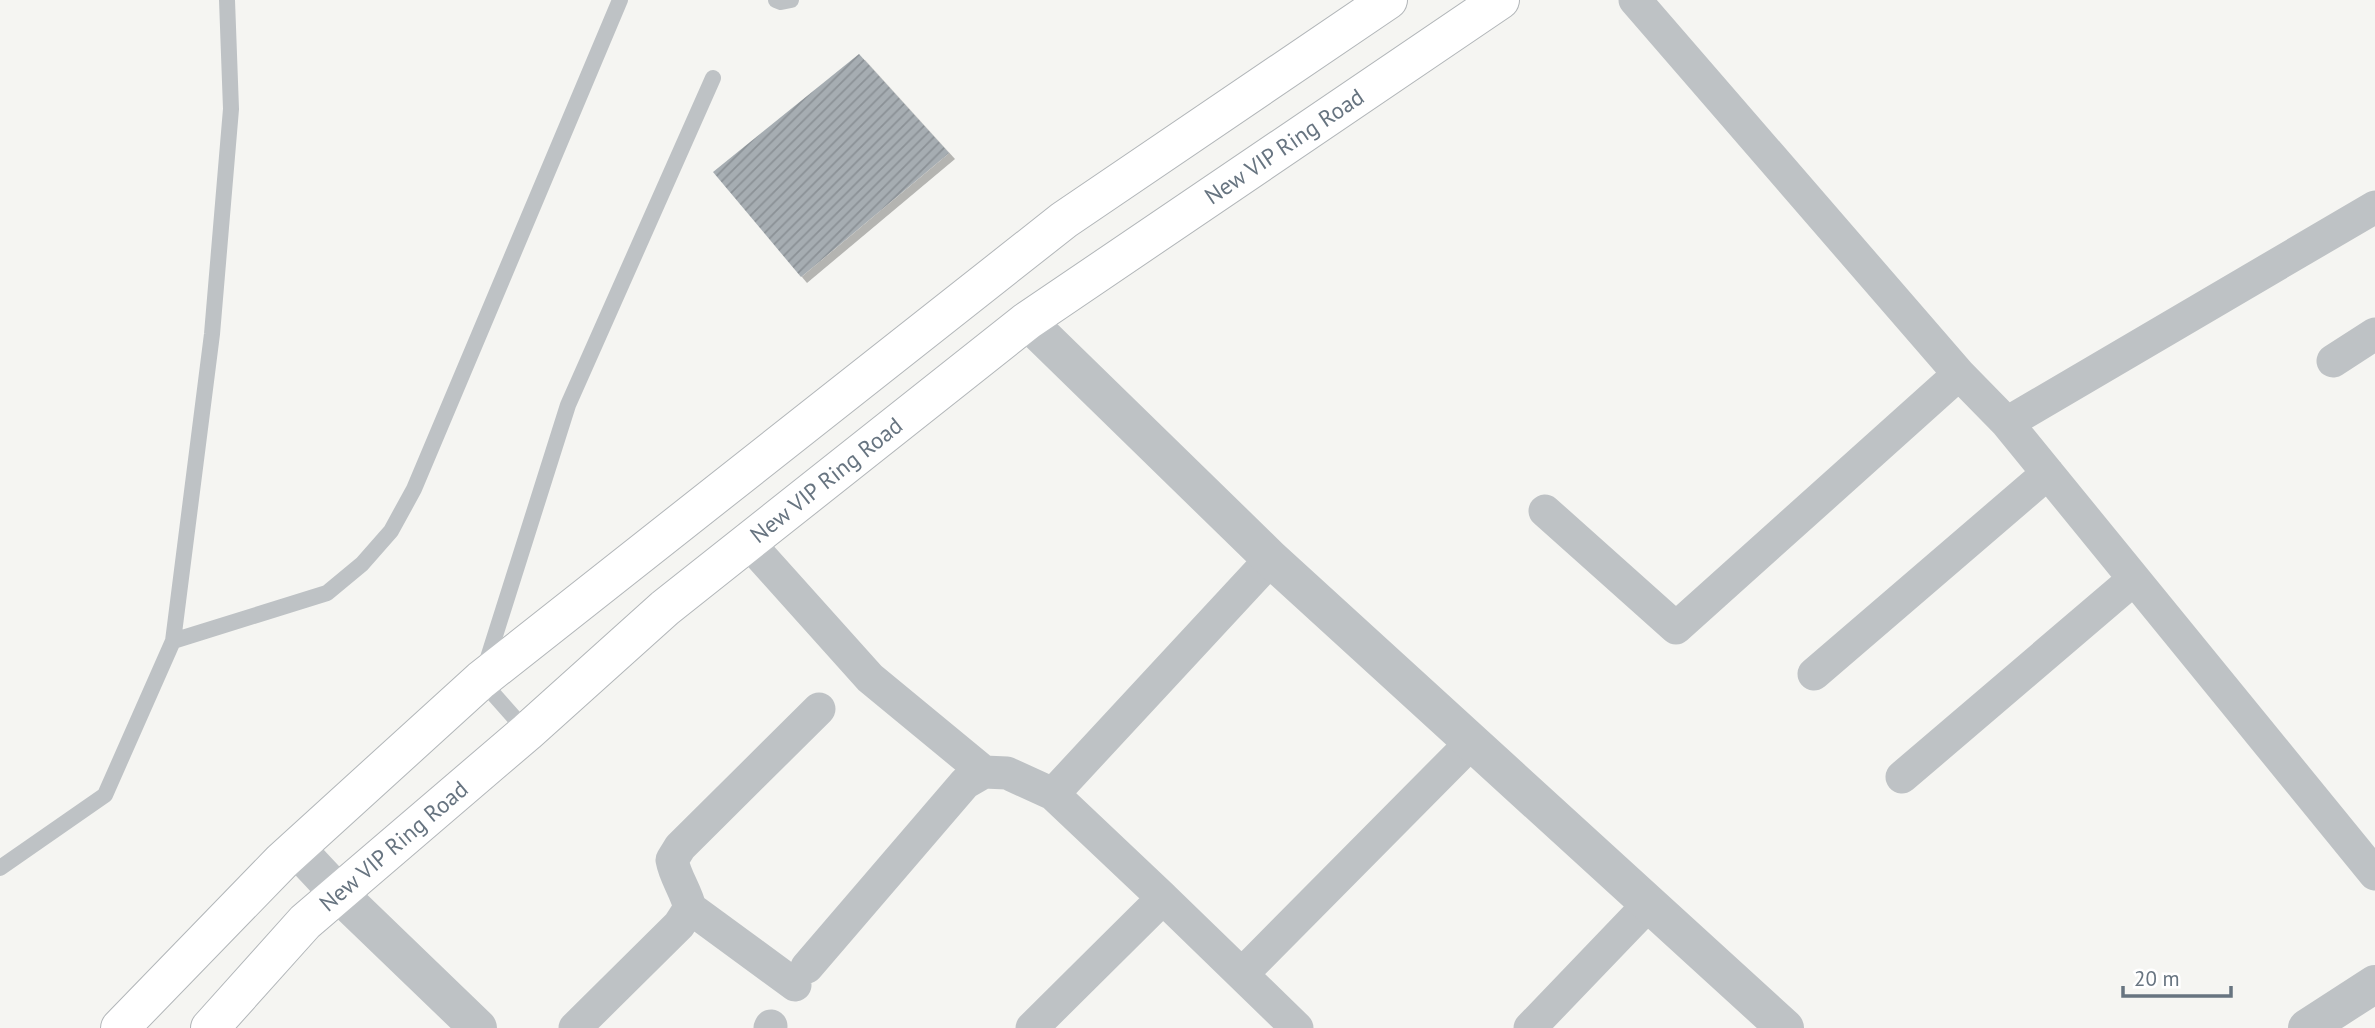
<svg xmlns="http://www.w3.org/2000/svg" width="2375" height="1028" font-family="'PT Sans',sans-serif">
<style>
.building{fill:url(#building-hatch);filter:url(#shadow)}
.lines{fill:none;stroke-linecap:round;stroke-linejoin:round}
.primary-casing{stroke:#b2b6b9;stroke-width:40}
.service{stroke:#bec2c5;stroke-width:16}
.minor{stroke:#bec2c5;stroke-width:33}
.tertiary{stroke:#bec2c5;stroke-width:38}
.primary{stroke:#fff;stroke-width:38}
.labels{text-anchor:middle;stroke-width:7;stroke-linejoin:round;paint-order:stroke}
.street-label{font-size:23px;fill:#677480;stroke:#fff}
</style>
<defs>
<pattern id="building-hatch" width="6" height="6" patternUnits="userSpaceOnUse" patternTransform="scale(1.75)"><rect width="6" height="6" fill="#a6adb2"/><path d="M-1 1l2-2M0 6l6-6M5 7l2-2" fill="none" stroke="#8b9196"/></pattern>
<filter id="shadow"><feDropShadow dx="6" dy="6" stdDeviation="0" flood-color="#0004"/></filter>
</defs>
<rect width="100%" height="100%" fill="#f5f5f2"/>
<path class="building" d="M 859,54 L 949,153 L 801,277 L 713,172 Z"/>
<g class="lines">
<defs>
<g id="primary">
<path d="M 120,1028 L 282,861 L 481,680 L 1064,220 L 1388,0"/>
<path id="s1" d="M 210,1028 L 305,922 L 527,732 L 665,608 L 1027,321 L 1500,0"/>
</g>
</defs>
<use href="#primary" class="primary-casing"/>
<path class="service" d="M 776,0 L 781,2 L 791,0
M 173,641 L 327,593 L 362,564 L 391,531 L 414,489 L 620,0
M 527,732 L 481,680 L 568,405 L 713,78
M 0,868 L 105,795 L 173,641 L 212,334 L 231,109 L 227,0"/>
<path class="minor" d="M 1635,0 L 1959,374 L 2007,423 L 2375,874
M 2333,361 L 2375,334
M 2007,423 L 2375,207
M 1545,511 L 1676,628 L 1959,374
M 748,542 L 870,678 L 984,772
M 1814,674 L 2048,473
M 1902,777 L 2134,579
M 1163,898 L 1053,794 L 1271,559
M 690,908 L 795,985
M 807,967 L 965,783 L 984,772 L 1007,773 L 1053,794
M 1242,974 L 1472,742
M 575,1028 L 679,925 L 690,908 C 686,891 675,877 672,860 L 680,847 L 819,709
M 770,1028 L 771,1026
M 1032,1028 L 1163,898 L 1297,1028
M 1530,1028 L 1649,904"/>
<path class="tertiary" d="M 1027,321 L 1271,559 L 1785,1028
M 296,848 L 340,895 L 478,1028
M 2307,1028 L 2375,984"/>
<use href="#primary" class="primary"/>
</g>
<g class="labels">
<g class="street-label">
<text dy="8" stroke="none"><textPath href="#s1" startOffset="1393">New VIP Ring Road</textPath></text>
<text dy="8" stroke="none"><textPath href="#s1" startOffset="826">New VIP Ring Road</textPath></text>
<text dy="8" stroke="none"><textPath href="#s1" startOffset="259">New VIP Ring Road</textPath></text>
</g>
</g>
<path d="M2123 986v10h108v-10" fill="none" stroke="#677480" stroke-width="3.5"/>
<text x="2134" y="986" font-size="21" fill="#677480" stroke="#ffffff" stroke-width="5" paint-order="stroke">20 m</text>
</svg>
